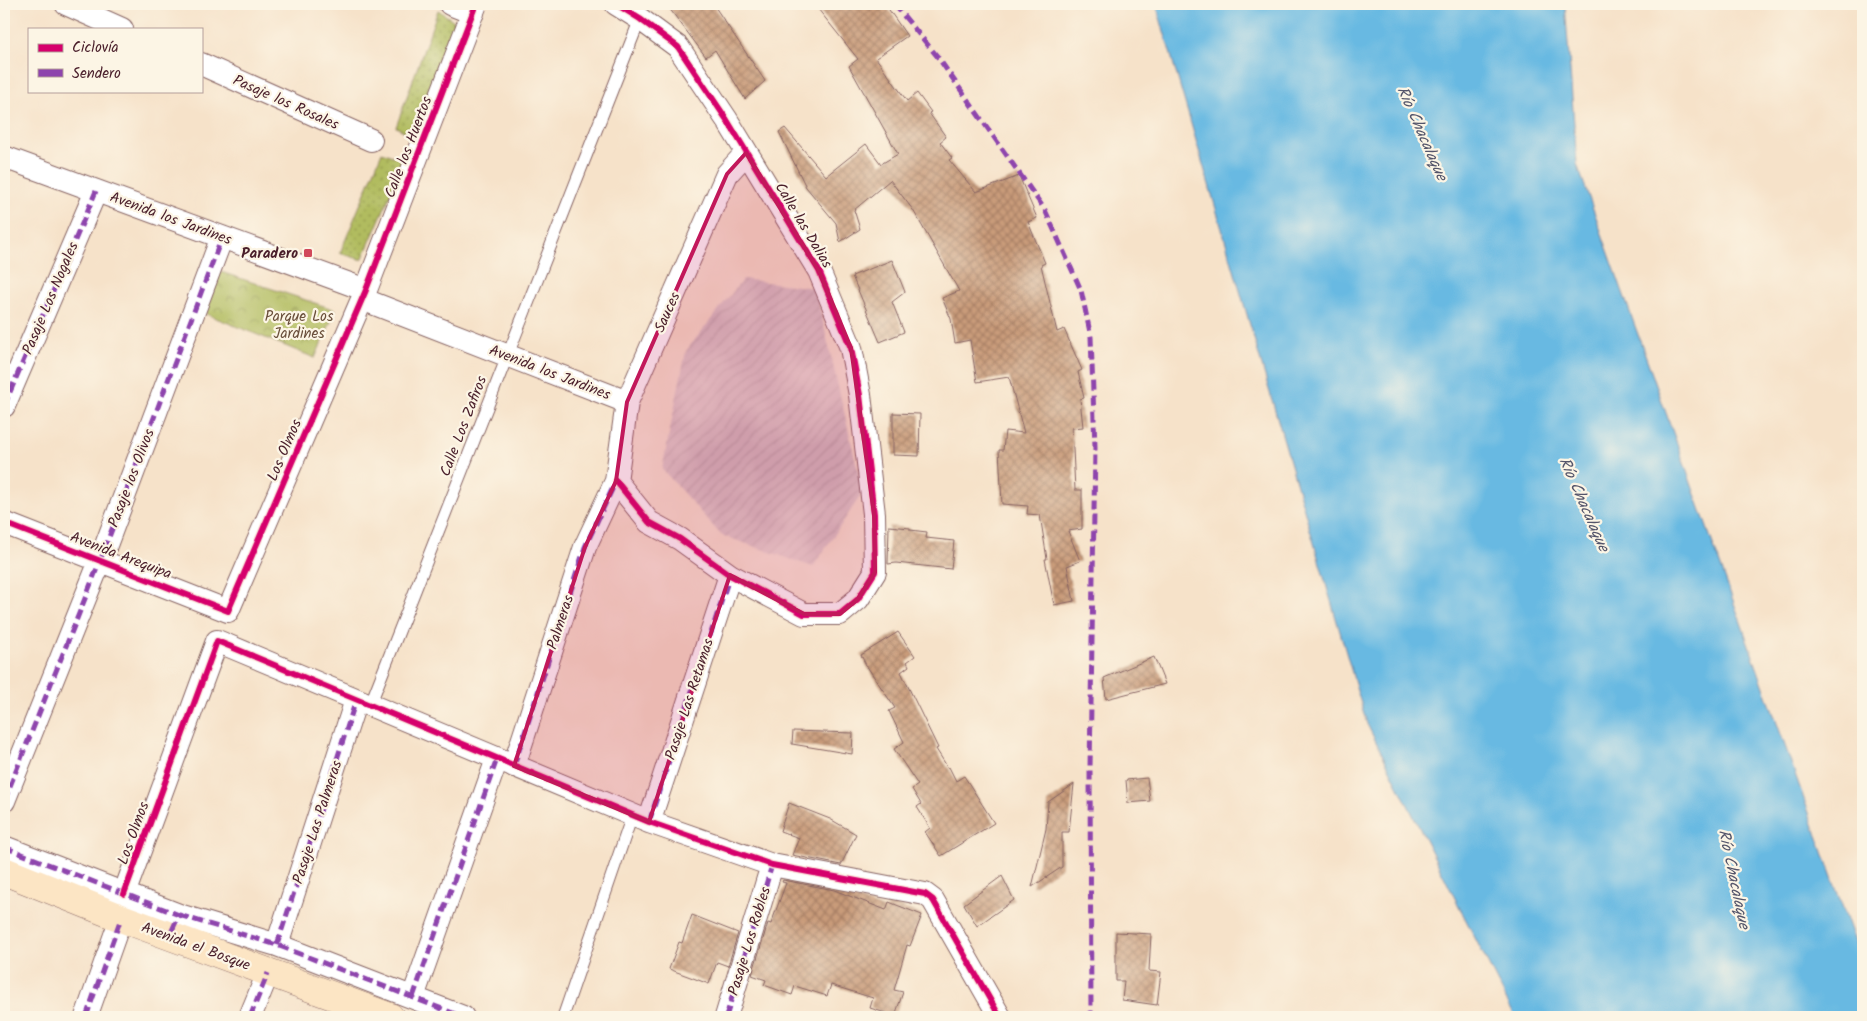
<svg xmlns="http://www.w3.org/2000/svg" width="1867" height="1021" font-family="Kalam,sans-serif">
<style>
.industrial{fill:url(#industrial-furrows)}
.grass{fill:url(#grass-dots);stroke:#7e6e44}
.park{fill:url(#park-crowns);stroke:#7e6e44}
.water{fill:#67b9e2;stroke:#586c86}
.building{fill:url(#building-cross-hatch)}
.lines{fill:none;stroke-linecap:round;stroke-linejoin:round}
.lane-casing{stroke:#866362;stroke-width:13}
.street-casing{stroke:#866362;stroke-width:24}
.secondary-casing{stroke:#866362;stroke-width:29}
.lane{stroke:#fff;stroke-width:11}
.street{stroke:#fff;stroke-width:22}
.secondary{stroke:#fce5c4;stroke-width:28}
.quiet{stroke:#8e44ad;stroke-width:5;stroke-dasharray:10 5;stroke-linecap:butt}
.cycleway-casing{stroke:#fcf5e5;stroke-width:9}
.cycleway{stroke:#d6006c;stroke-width:6}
.marked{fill:#c2185b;fill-opacity:0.2;stroke:#c2185b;stroke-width:4;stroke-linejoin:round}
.poi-dot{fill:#d1495b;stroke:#fcf5e5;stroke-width:2}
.labels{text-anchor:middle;stroke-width:4.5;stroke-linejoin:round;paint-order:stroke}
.street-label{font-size:15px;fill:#4a1f2b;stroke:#fcf5e5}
.poi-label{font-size:15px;font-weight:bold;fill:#4a1f2b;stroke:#fcf5e5;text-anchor:end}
.park-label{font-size:15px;fill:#694e3a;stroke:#fcf5e5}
.water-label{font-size:16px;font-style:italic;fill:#54556b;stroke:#fcf5e5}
</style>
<defs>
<pattern id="industrial-furrows" width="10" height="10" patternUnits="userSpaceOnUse" patternTransform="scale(1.25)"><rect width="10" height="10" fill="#d2bfc0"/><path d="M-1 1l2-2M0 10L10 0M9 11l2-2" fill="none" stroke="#b6a4a5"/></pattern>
<pattern id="grass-dots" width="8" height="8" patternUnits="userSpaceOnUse" patternTransform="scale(1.25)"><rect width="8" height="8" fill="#b1bc5e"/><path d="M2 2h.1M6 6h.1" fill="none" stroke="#92984e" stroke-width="1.8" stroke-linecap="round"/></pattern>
<pattern id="park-crowns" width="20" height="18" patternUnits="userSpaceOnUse" patternTransform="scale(1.25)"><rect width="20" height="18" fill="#b1bc5e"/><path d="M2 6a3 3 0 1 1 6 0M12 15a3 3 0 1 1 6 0" fill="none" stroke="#92984e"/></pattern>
<pattern id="building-cross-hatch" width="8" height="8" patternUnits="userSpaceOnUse" patternTransform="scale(1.25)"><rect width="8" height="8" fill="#c99b7a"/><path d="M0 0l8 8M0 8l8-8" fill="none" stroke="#a57e64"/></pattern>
</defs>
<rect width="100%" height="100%" fill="#fcf5e5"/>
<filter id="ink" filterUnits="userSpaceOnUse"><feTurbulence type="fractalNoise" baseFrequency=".02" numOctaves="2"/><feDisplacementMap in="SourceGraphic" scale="10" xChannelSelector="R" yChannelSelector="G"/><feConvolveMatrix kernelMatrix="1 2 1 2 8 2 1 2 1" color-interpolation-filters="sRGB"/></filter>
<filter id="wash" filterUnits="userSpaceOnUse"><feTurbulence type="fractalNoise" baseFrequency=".0096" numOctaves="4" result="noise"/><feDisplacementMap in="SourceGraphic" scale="20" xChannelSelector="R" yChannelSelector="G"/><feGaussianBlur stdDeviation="1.12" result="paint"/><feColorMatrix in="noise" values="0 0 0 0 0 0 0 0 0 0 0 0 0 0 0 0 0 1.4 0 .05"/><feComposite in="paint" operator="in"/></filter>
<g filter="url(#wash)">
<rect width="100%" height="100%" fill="#f6e2c9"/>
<path class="industrial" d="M 743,279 L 815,288 L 863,492 L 813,567 L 721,535 L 662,469 L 686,351 Z"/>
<path class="grass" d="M 438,10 L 457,23 L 415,137 L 396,127 Z
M 382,152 L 405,161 L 362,260 L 340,253 Z"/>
<path class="park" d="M 218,271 L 336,310 L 315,358 L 206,314 Z"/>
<path class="water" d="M 1156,4 L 1565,4 L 1577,164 L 1863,964 L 1863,1017 L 1515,1017 L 1367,724 Z"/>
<g id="blocks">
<path class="building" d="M 666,4 L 713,4 L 765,81 L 745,99 L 715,50 L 706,57 Z
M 814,4 L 885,4 L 907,36 L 876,58 L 907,101 L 917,93 L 931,112 L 929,113 L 946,137 L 940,142 L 952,158 L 949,160 L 976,192 L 1019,176 L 1037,218 L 1028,222 L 1045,263 L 1041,265 L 1057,332 L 1064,329 L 1082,370 L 1078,372 L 1084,398 L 1080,399 L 1083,427 L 1072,428 L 1075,490 L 1082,490 L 1082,529 L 1068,531 L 1080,561 L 1067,566 L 1074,601 L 1054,605 L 1045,559 L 1047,559 L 1040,515 L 1027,514 L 1028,506 L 1002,504 L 999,450 L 1003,450 L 1005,431 L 1024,433 L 1009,377 L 977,382 L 970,340 L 955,343 L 951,319 L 942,298 L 959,291 L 913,210 L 890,180 L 854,210 L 860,229 L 840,242 L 836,223 L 806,187 L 779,132 L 785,128 L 826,176 L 866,144 L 881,164 L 898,154 L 849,66 L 858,59 Z
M 892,260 L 905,292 L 892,302 L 904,332 L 880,342 L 852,276 Z
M 893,413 L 920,414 L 919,456 L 893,455 Z
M 889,526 L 910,528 L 910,530 L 927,532 L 926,538 L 954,541 L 951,569 L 896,563 L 888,564 Z
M 898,632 L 915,656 L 907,662 L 909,666 L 901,672 L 938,748 L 936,749 L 948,768 L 949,767 L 956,781 L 964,776 L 994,823 L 941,856 L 925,832 L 930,828 L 917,807 L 921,804 L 912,789 L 918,785 L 894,749 L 904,742 L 889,711 L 895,708 L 866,665 L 861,655 Z
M 1154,657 L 1165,684 L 1106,699 L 1104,678 Z
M 793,731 L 853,733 L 852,754 L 792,744 Z
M 1147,778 L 1150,801 L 1128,803 L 1126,780 Z
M 1074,784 L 1069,832 L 1062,832 L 1062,867 L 1032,887 L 1046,829 L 1048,802 Z
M 789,803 L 830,819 L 856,834 L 841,865 L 792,855 L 799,838 L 780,831 Z
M 1002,876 L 1014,900 L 977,926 L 964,904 Z
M 783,880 L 834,890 L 886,910 L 889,902 L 922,915 L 910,946 L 907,945 L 894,990 L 903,992 L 895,1016 L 870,1008 L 873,998 L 831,985 L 827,996 L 795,986 L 792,995 L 764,985 L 766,980 L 752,975 L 768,923 L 771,924 L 786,883 L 782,882 Z
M 692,915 L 738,933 L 728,966 L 717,962 L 709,984 L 669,969 L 679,942 L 682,943 Z
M 1116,932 L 1151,934 L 1149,971 L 1161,972 L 1157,1005 L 1122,1000 L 1124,981 L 1116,981 Z"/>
</g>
</g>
<g filter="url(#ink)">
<use href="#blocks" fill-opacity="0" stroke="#866362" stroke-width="1"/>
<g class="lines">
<defs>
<path id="lane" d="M 370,705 L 640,19
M 563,1017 L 632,816"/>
<path id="street" d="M 66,4 L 122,29
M 450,4 L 473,13
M 201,64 L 371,140
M 4,157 L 366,290
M 362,299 L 627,402
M 4,406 L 96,191
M 616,481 L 649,522 L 680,539 L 730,575 L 804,614 L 840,614 L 858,599 L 875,572 L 874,514 L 860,395 L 851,348 L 819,271 L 727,120 L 678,47 L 640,19 L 616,4
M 4,523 L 228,611 L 366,290 L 476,4
M 514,766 L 585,547 L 616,481 L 627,402 L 727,174 L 746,153
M 4,801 L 100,561 L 222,237
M 649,822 L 730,575
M 4,847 L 179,915 L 173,929
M 124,894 L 217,641 L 649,822 L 772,865 L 925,894 L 933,900 L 1000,1017
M 179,915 L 277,945 L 463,1017
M 277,945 L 356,700
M 413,997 L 497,759
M 86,1017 L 121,918
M 250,1017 L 268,973
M 726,1017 L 772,865"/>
<path id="secondary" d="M 4,871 L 121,918 L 390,1017"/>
</defs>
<use href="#lane" class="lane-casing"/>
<use href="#street" class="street-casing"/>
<use href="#secondary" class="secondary-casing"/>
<use href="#lane" class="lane"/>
<use href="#street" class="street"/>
<use href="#secondary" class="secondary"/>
<path class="quiet" d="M 894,4 L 937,56 L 1045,210 L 1081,290 L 1091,337 L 1095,447 L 1090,768 L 1091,1017
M 4,406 L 96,191
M 514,766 L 585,547 L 616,481
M 4,801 L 100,561 L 222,237
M 649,822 L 730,575
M 4,847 L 179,915 L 169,937
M 179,915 L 277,945 L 463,1017
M 277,945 L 356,700
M 413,997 L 497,759
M 86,1017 L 121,918
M 250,1017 L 268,973
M 726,1017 L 772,865"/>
<defs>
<path id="cycleway" d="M 616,481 L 649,522 L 680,539 L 730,575 L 804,614 L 840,614 L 858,599 L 875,572 L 874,514 L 860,395 L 851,348 L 819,271 L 727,120 L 678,47 L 640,19 L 616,4
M 4,523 L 228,611 L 366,290 L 476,4
M 124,894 L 217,641 L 649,822 L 772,865 L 925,894 L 933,900 L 1000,1017"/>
</defs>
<use href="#cycleway" class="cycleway-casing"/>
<use href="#cycleway" class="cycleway"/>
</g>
</g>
<path class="marked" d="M 746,153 L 819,271 L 851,348 L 874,514 L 875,572 L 858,599 L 840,614 L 804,614 L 730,575 L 649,822 L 514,766 L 585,547 L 616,481 L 627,402 L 727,174 Z"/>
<rect class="poi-dot" x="303" y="248" width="10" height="10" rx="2.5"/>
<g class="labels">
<g class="street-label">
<text transform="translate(286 102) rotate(24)" y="5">Pasaje los Rosales</text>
<text transform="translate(408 147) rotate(-69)" y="5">Calle los Huertos</text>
<text transform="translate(171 218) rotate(20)" y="5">Avenida los Jardines</text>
<text transform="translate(804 225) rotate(59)" y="5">Calle las Dalias</text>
<text transform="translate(50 298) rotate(-67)" y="5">Pasaje Los Nogales</text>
<text transform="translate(667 312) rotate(-66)" y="5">Sauces</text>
<text transform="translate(550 372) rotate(21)" y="5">Avenida los Jardines</text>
<text transform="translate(463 426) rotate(-69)" y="5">Calle Los Zafiros</text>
<text transform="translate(284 450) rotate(-67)" y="5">Los Olmos</text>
<text transform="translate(131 478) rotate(-69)" y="5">Pasaje los Olivos</text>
<text transform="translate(121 555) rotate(21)" y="5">Avenida Arequipa</text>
<text transform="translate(560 622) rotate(-72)" y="5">Palmeras</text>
<text transform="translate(689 699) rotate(-72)" y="5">Pasaje Las Retamas</text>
<text transform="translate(317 822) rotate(-72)" y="5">Pasaje Las Palmeras</text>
<text transform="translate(133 833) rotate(-70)" y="5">Los Olmos</text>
<text transform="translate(749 941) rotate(-73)" y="5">Pasaje Los Robles</text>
<text transform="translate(196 946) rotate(20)" y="5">Avenida el Bosque</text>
</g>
<g class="poi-label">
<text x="298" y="258">Paradero</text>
</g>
<g class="park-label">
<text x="299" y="321">Parque Los<tspan x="299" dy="17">Jardines</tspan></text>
</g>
<g class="water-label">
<text transform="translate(1423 133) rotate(66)" y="6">Río Chacalaque</text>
<text transform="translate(1585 504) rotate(66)" y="6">Río Chacalaque</text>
<text transform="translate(1735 879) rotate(78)" y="6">Río Chacalaque</text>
</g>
</g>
<rect width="1867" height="1021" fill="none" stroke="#fcf5e5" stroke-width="20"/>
<rect x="28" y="28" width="175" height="65" fill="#fcf5e5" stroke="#b59f9b"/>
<rect x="38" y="44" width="25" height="8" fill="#d6006c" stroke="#b59f9b"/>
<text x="72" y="52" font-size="15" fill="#4a1f2b">Ciclovía</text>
<rect x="38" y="69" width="25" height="8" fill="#8e44ad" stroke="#b59f9b"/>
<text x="72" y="78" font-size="15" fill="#4a1f2b">Sendero</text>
</svg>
